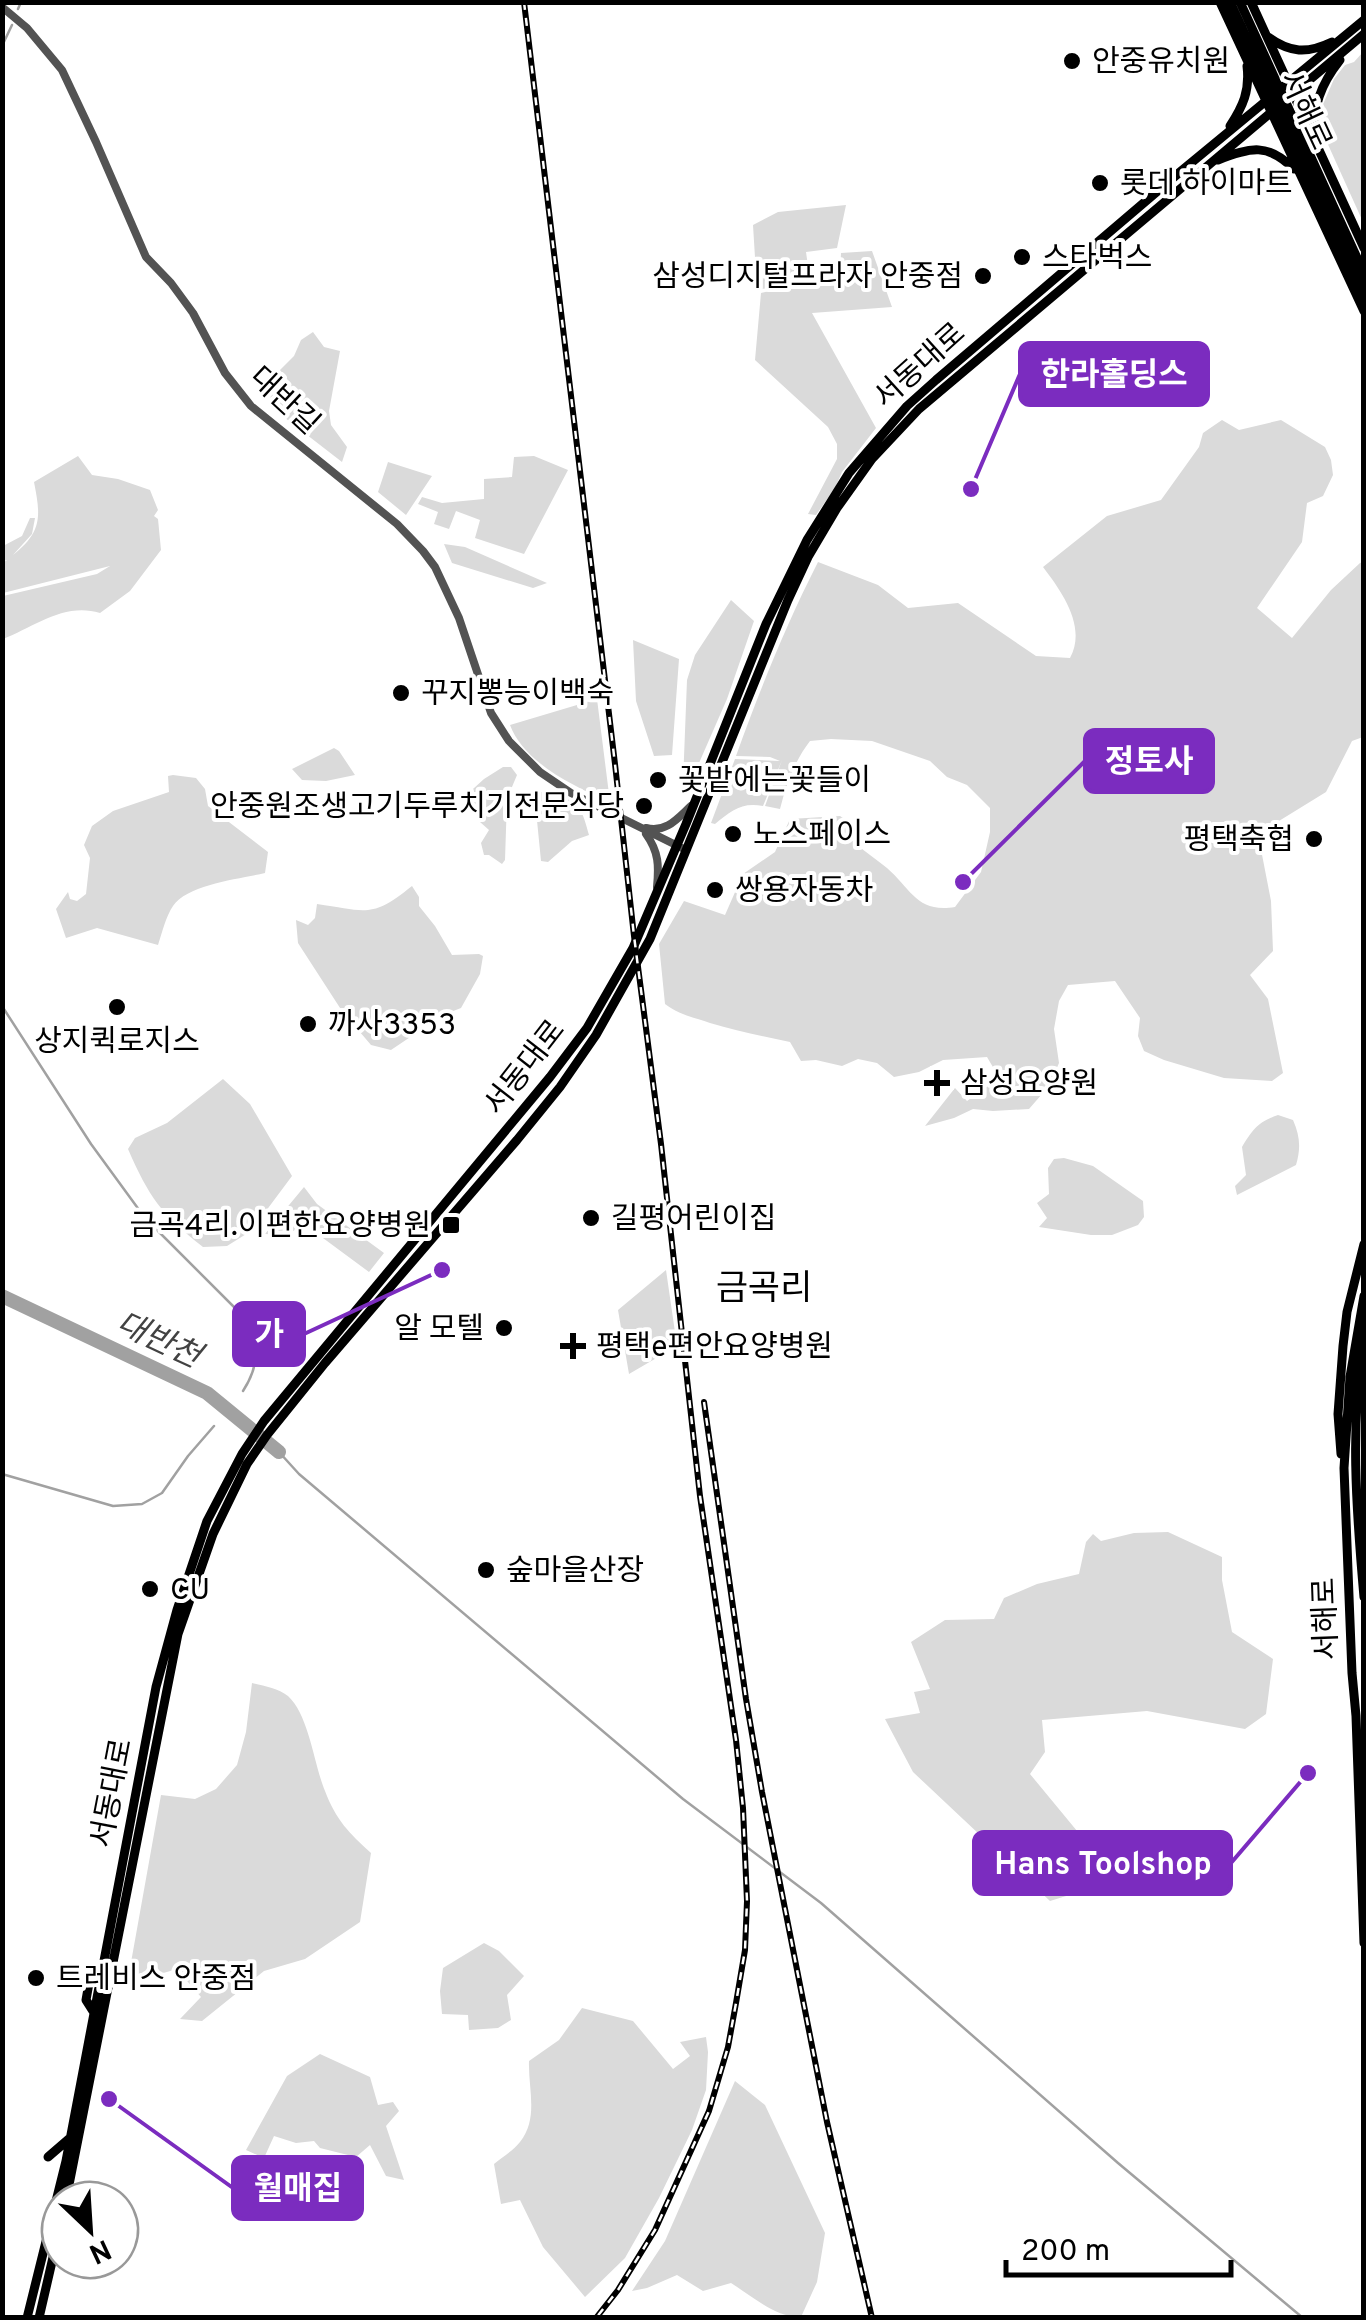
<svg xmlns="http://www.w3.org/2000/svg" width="1366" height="2320" font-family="Overpass,'Noto Sans KR',sans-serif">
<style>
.green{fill:#dadada}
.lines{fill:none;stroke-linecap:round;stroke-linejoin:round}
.stream{stroke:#a1a1a1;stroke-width:2.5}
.river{stroke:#a1a1a1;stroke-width:14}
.tertiary{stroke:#535353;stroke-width:8}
.primary{stroke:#000;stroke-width:9}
.rail-casing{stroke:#000;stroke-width:6}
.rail{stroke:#fff;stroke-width:2.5;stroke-dasharray:8;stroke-linecap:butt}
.poi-dot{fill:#000;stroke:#fff;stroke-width:4}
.labels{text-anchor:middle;stroke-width:8;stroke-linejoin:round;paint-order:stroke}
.poi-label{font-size:30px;fill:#000;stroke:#fff;text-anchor:start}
.street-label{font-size:30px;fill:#000;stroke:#fff}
.water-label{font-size:32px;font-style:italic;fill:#424242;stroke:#fff}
.quarter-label{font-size:35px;fill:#000;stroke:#fff}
.leader{fill:none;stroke:#7b2cbf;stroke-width:4}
.callout-dot{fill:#7b2cbf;stroke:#fff;stroke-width:4}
.callout{fill:#7b2cbf;stroke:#7b2cbf;stroke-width:4}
.callout-label{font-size:32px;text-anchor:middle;font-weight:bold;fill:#fff}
</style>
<rect width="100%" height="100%" fill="#fff"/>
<path class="green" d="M 1363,52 L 1364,222 L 1363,222 L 1321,129 L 1321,109 L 1334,79 L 1345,65 L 1354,62 Z
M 846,205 L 837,248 L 806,252 L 810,280 L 757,290 L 753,225 L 778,212 Z
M 872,251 L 892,307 L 812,313 L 876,428 L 842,472 L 835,488 L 816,515 L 808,514 L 837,459 L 837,444 L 828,427 L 755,360 L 761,293 L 840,275 L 841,253 Z
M 313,332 L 324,347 L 340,351 L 329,411 L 331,425 L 347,447 L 342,462 L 280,414 L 264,386 L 294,356 L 301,340 Z
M 1222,420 L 1239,430 L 1281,420 L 1325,447 L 1331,460 L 1333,475 L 1323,496 L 1307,503 L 1302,542 L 1257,608 L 1292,638 L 1331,590 L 1360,563 L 1363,562 L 1363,737 L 1352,741 L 1326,792 L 1258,834 L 1271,901 L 1273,951 L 1250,975 L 1268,999 L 1283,1073 L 1272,1081 L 1224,1078 L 1164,1060 L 1144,1051 L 1138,1036 L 1140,1018 L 1115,981 L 1068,985 L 1059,1001 L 1054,1029 L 1059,1063 L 1049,1086 L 1029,1109 L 993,1111 L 973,1109 L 954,1118 L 925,1126 L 955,1088 L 967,1101 L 988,1086 L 997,1074 L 987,1057 L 943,1060 L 919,1072 L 894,1077 L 877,1063 L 858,1059 L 842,1066 L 816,1060 L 801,1061 L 790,1042 C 763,1036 736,1031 710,1023 C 693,1017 679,1015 665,1004 L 659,944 L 684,901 L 725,915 L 743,874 L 775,852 L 790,819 L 840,816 L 858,828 L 853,842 C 864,851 876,859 887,868 C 912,890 917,913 955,907 L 981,872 L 990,832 L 990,808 L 967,785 L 947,777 L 930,761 L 872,741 L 831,739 L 810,741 C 795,760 786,785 780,809 L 765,806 L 782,760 L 763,806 C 741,802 731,811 715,824 L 711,823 L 735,759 L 780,761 L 770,757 L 736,756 C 760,689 786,625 818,562 L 878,585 L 908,608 L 958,603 L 1036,656 L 1070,658 C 1087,627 1062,592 1043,567 L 1107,516 L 1161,500 L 1199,447 L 1203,433 Z
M 78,456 L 92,475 L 118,479 L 150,490 L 158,510 L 154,516 L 158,519 L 161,550 L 130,591 L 100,613 C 64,602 34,627 3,639 L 3,596 L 97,574 L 110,566 L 3,593 L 3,563 L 7,560 L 3,561 L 3,546 L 22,536 L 30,518 L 35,518 L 32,534 L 13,555 C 42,532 41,517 34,482 Z
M 534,456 L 568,470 L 524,554 L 475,538 L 480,520 L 456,511 L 449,529 L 434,524 L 438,512 L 418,504 L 422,497 L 442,503 L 484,499 L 484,479 L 512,477 L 514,457 Z
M 388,462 L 432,476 L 406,515 L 378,492 Z
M 444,544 L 465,547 L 547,583 L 533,588 L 452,563 Z
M 731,600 L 754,621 L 727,699 L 692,779 L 688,783 L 683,783 L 687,680 L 695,655 Z
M 633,640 L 679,659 L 672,755 L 654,756 L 636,701 Z
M 597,699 L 610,802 C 575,787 524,763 510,725 Z
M 334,748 L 339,751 L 355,775 L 326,781 L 302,780 L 292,769 Z
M 503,767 L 511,767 L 517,775 L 507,799 L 505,860 L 502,864 L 489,855 L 484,855 L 481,843 L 489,830 L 480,822 L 482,810 L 463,798 L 484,779 Z
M 173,775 L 196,778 L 205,789 L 208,806 L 268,852 L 265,873 C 240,879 188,884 173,906 C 166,916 162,933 158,945 L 97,928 L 66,938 L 56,909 L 68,892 L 70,899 L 77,901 L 86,894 L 90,858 L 84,845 L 92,826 L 113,811 L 169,792 L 168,776 Z
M 534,790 C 572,801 579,794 589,835 L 572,841 L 548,862 L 541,861 Z
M 412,886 L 419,897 L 419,906 L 435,926 L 452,955 L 479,954 L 483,956 L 480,974 L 461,1008 L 443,1015 L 391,1050 L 371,1045 L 342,1011 L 298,943 L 296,920 L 308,925 L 315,918 L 317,904 C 367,911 371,919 412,886 Z
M 223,1079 L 250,1104 L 292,1176 L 251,1231 L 227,1246 L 203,1247 C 161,1214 149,1197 128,1149 L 135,1138 L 167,1123 Z
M 1278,1115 L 1293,1120 C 1300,1136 1301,1148 1296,1165 L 1237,1195 L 1235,1186 L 1246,1175 L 1242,1147 C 1253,1129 1258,1122 1278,1115 Z
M 1064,1158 L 1093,1166 L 1143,1201 L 1144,1217 L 1138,1225 L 1112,1235 L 1091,1235 L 1039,1227 L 1047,1218 L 1037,1203 L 1049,1194 L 1048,1168 L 1054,1159 Z
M 304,1187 L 317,1204 L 384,1253 L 369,1272 L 304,1224 L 287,1235 L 265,1234 Z
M 666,1270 L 677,1346 L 629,1374 L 618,1310 Z
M 1168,1532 L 1222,1557 L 1222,1580 L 1232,1632 L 1273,1659 L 1266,1714 L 1245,1729 L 1147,1711 L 1042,1720 L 1045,1752 L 1030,1774 L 1101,1860 L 1105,1884 L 1050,1901 L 913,1772 L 885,1719 L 920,1713 L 914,1692 L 930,1689 L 911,1642 L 945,1620 L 994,1619 L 1004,1598 L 1037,1584 L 1079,1574 L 1086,1542 L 1093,1534 L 1101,1541 L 1134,1533 Z
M 252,1683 C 264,1686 278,1688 288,1696 C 309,1715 314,1765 325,1791 C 336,1820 349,1833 371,1853 L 360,1922 L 305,1959 L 264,1971 L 202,2021 L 180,2019 L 201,1997 L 181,1974 L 187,1962 L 177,1969 L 143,1979 L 130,1968 L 161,1795 L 195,1799 L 216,1789 L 237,1765 L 246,1732 Z
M 484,1943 L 499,1951 L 524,1976 L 507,1995 L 511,2020 L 498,2028 L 469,2030 L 468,2015 L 442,2014 L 440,1991 L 443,1968 Z
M 582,2008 L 633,2021 L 673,2069 L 690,2056 L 680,2042 L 706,2037 L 708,2052 L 706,2090 L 692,2130 L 659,2198 L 625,2258 L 585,2297 L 543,2247 L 520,2200 L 501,2204 L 494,2164 C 502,2157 513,2151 520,2142 C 539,2118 528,2089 529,2061 L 559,2040 Z
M 320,2054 L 370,2077 L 378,2105 L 393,2102 L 399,2111 L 386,2126 L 404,2180 L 386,2176 L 370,2145 L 356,2157 L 320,2148 L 314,2141 L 296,2143 L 274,2136 L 264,2158 L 246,2150 L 287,2076 Z
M 735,2081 L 765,2105 L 825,2233 L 817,2282 L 801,2317 C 776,2318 752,2296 731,2283 L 703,2291 L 677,2275 L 647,2288 L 632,2291 L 665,2241 Z"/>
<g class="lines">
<path class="stream" d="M 18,9 L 21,2
M 2,46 L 12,25
M 2,1006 L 91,1144 L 145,1218 L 245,1318 C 261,1343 259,1366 243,1391
M 279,1452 L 299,1474 L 683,1799 L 821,1903 L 1118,2163 L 1303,2318
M 2,1474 L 113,1506 L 142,1504 L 162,1493 L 188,1456 L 214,1426"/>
<path class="river" d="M 2,1296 L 207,1393 L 279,1452"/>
<path class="tertiary" d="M 2,7 L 27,28 L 62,70 L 96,142 L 146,257 L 171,283 L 193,313 L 225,373 L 251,406 L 397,524 L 423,551 L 435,567 L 459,618 L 491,713 L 509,741 L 540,772 L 571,793 L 686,850
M 646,828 C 666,833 677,819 691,806
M 646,834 C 659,852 659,866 657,887"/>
<path class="primary" d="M 1220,2 L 1364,311
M 1230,2 L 1364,293
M 1240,2 L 1364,273
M 1251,2 L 1364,248
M 1268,37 C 1290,53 1307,54 1332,42
M 1230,126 C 1243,106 1250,91 1247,66
M 1315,138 C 1312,107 1321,84 1340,60
M 1218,160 C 1251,147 1268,143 1294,169
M 1364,1296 L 1350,1377 L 1344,1468 L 1352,1673 L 1356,1716 L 1364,1943
M 1364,1334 C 1350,1424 1356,1507 1364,1597
M 1341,1454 L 1338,1414 L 1343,1346 L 1347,1312 L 1364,1244
M 93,2011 L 86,2000 L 89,1983 L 100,1972
M 48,2157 L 70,2138
M 66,2200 L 178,1634 L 213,1534 L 247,1464 L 267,1435 L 325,1363 L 517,1140 L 560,1087 L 596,1035 L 650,939 L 788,600 L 808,557 L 837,508 L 872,459 L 919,409 L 1364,34
M 27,2318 L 66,2161 L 156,1687 L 177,1610 L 207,1521 L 242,1454 L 264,1421 L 550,1077 L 587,1028 L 633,948 L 686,824 L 766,624 L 807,540 L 849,473 L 907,406 L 936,380 L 1180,172 L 1364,20
M 39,2318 L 60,2227"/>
<defs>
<path id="rail" d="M 524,2 L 615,764 L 634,936 L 661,1144 L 700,1496 L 736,1740 L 743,1808 L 747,1901 L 745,1950 L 736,2003 L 728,2047 L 709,2111 L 655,2230 L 618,2290 L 596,2318
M 704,1402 L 746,1699 L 762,1792 L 827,2122 L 872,2318"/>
</defs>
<use href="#rail" class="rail-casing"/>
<use href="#rail" class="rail"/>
</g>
<g class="poi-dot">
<circle cx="1072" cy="61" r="10"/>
<circle cx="1100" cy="183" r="10"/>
<circle cx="1022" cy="257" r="10"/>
<circle cx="983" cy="276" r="10"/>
<circle cx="401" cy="693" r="10"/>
<circle cx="658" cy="780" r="10"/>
<circle cx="644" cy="806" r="10"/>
<circle cx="733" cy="834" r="10"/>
<circle cx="1314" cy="839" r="10"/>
<circle cx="715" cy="890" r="10"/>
<circle cx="117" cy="1007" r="10"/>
<circle cx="308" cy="1024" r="10"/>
<path d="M932 1068h10v10h10v10h-10v10h-10v-10h-10v-10h10z"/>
<circle cx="591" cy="1218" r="10"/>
<rect x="441" y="1215" width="20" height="20" rx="5"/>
<circle cx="504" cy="1328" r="10"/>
<path d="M568 1331h10v10h10v10h-10v10h-10v-10h-10v-10h10z"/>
<circle cx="486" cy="1570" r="10"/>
<circle cx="150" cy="1589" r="10"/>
<circle cx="36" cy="1978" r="10"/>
</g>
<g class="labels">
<g class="poi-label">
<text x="1092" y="71">안중유치원</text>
<text x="1120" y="193">롯데 하이마트</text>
<text x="1042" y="267">스타벅스</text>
<text x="963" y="286" text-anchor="end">삼성디지털프라자 안중점</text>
<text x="421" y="703">꾸지뽕능이백숙</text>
<text x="678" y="790">꽃밭에는꽃들이</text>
<text x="624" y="816" text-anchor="end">안중원조생고기두루치기전문식당</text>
<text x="753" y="844">노스페이스</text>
<text x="1294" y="849" text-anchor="end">평택축협</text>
<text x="735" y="900">쌍용자동차</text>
<text x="328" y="1034">까사3353</text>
<text x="117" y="1051" text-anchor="middle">상지퀵로지스</text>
<text x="960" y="1093">삼성요양원</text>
<text x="611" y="1228">길평어린이집</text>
<text x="431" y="1235" text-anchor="end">금곡4리.이편한요양병원</text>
<text x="484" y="1338" text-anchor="end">알 모텔</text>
<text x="596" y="1356">평택e편안요양병원</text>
<text x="506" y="1580">숲마을산장</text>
<text x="170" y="1599">CU</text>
<text x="56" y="1988">트레비스 안중점</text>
</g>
<g class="street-label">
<text transform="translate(1306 110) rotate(65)" y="10">서해로</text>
<text transform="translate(919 365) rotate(-42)" y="10">서동대로</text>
<text transform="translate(285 400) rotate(43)" y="10">대반길</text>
<text transform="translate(524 1067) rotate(-52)" y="10">서동대로</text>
<text transform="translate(1325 1619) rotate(-92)" y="10">서해로</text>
<text transform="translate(111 1793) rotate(-79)" y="10">서동대로</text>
</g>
<g class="water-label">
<text transform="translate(159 1339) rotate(25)" y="11">대반천</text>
</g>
<g class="quarter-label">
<text x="764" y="1299">금곡리</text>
</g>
</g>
<path class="leader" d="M971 489L1020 374M963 882L1085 761M442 1270L304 1334M1308 1773L1231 1863M109 2099L233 2188"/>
<g class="callout-dot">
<circle cx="971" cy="489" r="10"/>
<circle cx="963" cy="882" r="10"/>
<circle cx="442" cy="1270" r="10"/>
<circle cx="1308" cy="1773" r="10"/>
<circle cx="109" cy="2099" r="10"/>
</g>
<g class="callout">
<rect x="1020" y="343" width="188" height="62" rx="10"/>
<rect x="1085" y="730" width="128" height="62" rx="10"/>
<rect x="234" y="1303" width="70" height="62" rx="10"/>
<rect x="974" y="1832" width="257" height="62" rx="10"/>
<rect x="233" y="2157" width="129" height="62" rx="10"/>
</g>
<g class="callout-label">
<text x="1114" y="385">한라홀딩스</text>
<text x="1149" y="772">정토사</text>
<text x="269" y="1345">가</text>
<text x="1103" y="1874">Hans Toolshop</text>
<text x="298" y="2199">월매집</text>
</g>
<rect width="1366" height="2320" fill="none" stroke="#000000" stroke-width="10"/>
<g transform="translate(90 2230) rotate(155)"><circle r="48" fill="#ffffff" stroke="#999999" stroke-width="2.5"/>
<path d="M0-8L18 38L0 25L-18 38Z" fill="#000000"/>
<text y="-15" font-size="28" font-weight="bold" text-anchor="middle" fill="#000000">N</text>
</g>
<path d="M1006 2260v15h225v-15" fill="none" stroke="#000000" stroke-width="5"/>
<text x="1021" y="2260" font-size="30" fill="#000000" stroke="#ffffff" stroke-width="8" paint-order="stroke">200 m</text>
</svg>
